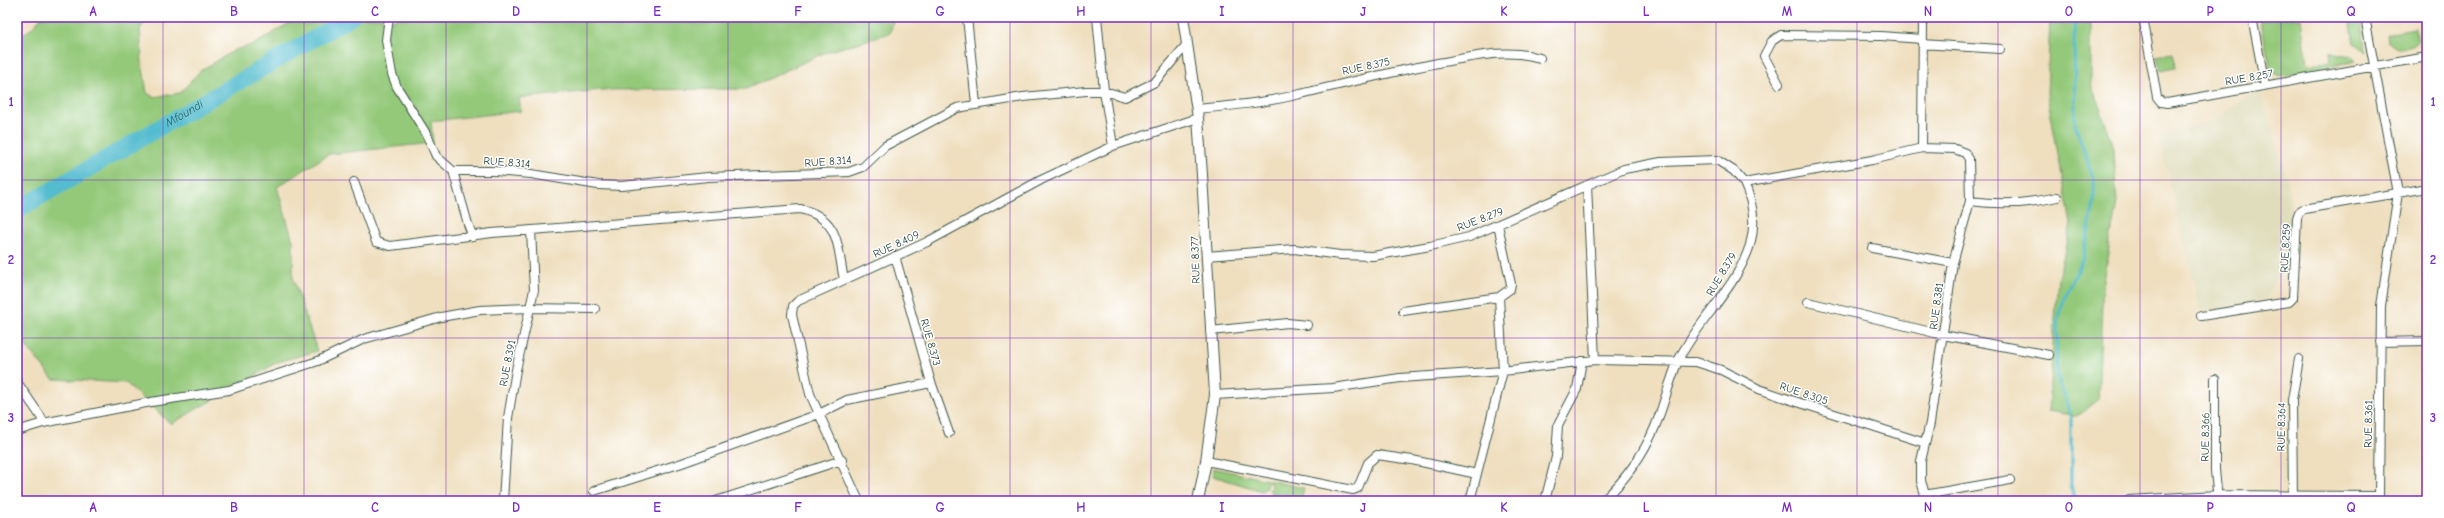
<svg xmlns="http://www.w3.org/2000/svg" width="2444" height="518" font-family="'Comic Neue',sans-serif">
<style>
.built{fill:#dfddbb}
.green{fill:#94c97a;stroke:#5a8357}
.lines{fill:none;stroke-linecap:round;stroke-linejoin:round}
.stream{stroke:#53bccf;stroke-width:3}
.river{stroke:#53bccf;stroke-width:17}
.minor-casing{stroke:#3e5549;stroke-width:10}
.tertiary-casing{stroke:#3e5549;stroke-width:12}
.minor{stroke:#fff;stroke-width:8}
.tertiary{stroke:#fff;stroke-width:10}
.grid{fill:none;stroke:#7b2cbf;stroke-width:1;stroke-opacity:0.55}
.labels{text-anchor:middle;stroke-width:3;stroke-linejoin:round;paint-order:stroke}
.street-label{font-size:11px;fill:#1f3d34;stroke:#fff}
.water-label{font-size:12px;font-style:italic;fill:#2f6362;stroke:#fff}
.neatline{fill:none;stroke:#7b2cbf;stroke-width:1.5}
.grid-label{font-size:13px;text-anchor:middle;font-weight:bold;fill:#7b2cbf}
</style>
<rect width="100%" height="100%" fill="#fff"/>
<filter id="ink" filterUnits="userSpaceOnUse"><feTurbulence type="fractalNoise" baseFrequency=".025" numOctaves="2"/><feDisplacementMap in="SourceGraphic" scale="8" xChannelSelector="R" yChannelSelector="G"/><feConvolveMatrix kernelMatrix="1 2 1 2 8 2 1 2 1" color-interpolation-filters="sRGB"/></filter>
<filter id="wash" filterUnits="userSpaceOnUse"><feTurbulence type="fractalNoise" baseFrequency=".012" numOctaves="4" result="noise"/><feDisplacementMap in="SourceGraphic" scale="16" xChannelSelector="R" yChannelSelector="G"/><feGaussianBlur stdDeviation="0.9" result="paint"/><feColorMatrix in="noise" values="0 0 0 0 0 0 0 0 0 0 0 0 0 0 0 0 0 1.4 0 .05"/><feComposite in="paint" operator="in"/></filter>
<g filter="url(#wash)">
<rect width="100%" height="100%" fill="#efdfbf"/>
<path class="built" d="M 2259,88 L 2289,185 L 2293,239 L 2266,300 L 2201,312 L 2159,137 L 2213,121 Z"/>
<path class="green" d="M 41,17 L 148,17 L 140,29 L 142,63 L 147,93 L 154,97 L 180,93 L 200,71 L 235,50 L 255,44 L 299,17 L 381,17 L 386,24 L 398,17 L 894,17 L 890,33 L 824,53 L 746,89 L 601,90 L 519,98 L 521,111 L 431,121 L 433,143 L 329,154 L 277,187 L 293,241 L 293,278 L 317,351 L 278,362 L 171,424 L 126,383 L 53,379 L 17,335 L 17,39 L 32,28 Z
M 2050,17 L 2091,17 L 2091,84 L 2112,141 L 2117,202 L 2103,281 L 2098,400 L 2078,416 L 2048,411 L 2058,278 L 2071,224 L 2047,94 Z
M 2260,17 L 2295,17 L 2301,19 L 2308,65 L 2331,61 L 2330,52 L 2351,56 L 2356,61 L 2280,77 L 2271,72 Z
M 2350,17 L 2360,17 L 2366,53 L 2354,44 Z
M 2415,29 L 2418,40 L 2409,47 L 2398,48 L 2387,41 L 2386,34 Z
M 2173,53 L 2176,68 L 2160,71 L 2156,56 Z
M 1213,468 L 1304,488 L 1301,501 L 1293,501 L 1285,494 L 1271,493 L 1269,489 L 1272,485 L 1269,483 L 1266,483 L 1266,488 L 1262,491 L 1213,476 Z"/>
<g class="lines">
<path class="stream" d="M 2074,501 L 2071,484 L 2071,417 L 2056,374 L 2058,322 L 2063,301 L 2082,261 L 2094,204 L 2094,180 L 2075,124 L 2074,17"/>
<path class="river" id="s1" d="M 17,210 L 351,17"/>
</g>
</g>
<g filter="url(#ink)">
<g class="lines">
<defs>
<path id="minor" d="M 389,17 L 386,40 L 392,74 L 397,87 L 427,135 L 436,156 L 453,171 L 468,224 L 473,237
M 967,17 L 976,104
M 1097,17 L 1104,91 L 1113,146
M 2143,17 L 2157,97 L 2161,102 L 2167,103 L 2427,57
M 2252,17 L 2265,85
M 1922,44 L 2000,49
M 1779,84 L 1764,56 L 1772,41 L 1781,35 L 1881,36 L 1922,39
M 1196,109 C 1229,106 1264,103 1296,95 C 1343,84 1390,72 1438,63 C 1473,57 1506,48 1540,58
M 1922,148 L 1923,17
M 453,171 L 495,171 L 531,174 L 598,185 L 622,186 L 708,177 L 849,172 L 863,167 L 885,146 L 957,108 L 1023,97 L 1086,91 L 1104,91 L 1125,97 L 1155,82 L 1187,44
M 354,182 L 376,242 L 390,246 L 492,233 L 800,209 C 840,218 837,245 844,280
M 1587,185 L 1595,360
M 1872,248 L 1953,263
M 895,256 L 930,379 L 949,433
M 1207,256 L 1294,249 L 1340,255 L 1373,256 L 1430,246 L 1469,237 L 1624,169 L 1661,162 L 1717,160 L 1734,171 L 1744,183
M 1808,302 L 1943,335 L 2049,355
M 1403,311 L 1499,297 L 1510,289 L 1511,284 L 1498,225
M 2201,316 L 2289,302 L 2293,298 L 2297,218 L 2299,212 L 2304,209 L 2427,188
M 1210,331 L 1288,323 L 1307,325
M 2380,342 L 2427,341
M 2215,379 L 2215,470 L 2218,501
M 17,382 L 41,417 L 43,423 L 17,431
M 1215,395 L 1333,388 L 1400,378 L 1503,371 L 1595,360 L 1696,362 L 1721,370 L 1759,389 L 1788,399 L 1925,443
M 43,423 L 151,402 L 229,390 L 318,361 L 364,339 L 441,317 L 480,310 L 530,308 L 595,309
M 1206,461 L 1353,490 L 1358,488 L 1368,463 L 1377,455 L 1412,460 L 1477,474
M 594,491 L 682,463 L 819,414 L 847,400 L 931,383
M 1924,495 L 2010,480
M 2129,500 L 2218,495 L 2379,496 L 2381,306 L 2398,193 L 2365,17
M 503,501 L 508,418 L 516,370 L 534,290 L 531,230
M 716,501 L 842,460
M 859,501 L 810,394 L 792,315 L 793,306 L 798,301 L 927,242 L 1041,180 L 1113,146 L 1198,118
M 1470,501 L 1503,371 L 1499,297
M 1545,501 L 1556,457 L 1558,425 L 1577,389 L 1582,361
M 1603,501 C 1625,480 1643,455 1655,427 C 1664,405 1669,382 1678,361 C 1698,320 1736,289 1750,245 C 1756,224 1753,202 1744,183 L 1872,160 L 1922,148 L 1955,149 L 1965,153 L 1969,159 L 1970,201
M 1927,501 L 1921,481 L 1921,461 L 1930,423 L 1953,263 L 1970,201 C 1999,205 2028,204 2057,197
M 2293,501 L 2292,400 L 2299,359"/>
<path id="tertiary" d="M 1183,17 L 1198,118 L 1202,175 L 1215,395 L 1206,461 L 1198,501"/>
</defs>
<use href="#minor" class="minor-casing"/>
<use href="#tertiary" class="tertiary-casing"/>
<use href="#minor" class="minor"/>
<use href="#tertiary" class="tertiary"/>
</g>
</g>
<path class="grid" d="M 163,17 L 163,501M 304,17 L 304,501M 446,17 L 446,501M 587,17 L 587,501M 728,17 L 728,501M 869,17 L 869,501M 1010,17 L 1010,501M 1151,17 L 1151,501M 1293,17 L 1293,501M 1434,17 L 1434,501M 1575,17 L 1575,501M 1716,17 L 1716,501M 1857,17 L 1857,501M 1998,17 L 1998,501M 2140,17 L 2140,501M 2281,17 L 2281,501M 17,180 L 2427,180M 17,338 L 2427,338"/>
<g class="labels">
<g class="street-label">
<text transform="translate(1366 66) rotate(-12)" y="4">RUE 8.375</text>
<text transform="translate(2249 77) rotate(-10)" y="4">RUE 8.257</text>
<text transform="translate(828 161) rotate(-4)" y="4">RUE 8.314</text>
<text transform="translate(507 162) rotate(4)" y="4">RUE 8.314</text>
<text transform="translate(1480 219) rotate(-21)" y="4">RUE 8.279</text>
<text transform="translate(896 244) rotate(-25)" y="4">RUE 8.409</text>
<text transform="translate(2285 248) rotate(-87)" y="4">RUE 8.259</text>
<text transform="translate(1195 260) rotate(-92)" y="4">RUE 8.377</text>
<text transform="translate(1721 274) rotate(-59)" y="4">RUE 8.379</text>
<text transform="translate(1936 306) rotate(-82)" y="4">RUE 8.381</text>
<text transform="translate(931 342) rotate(74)" y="4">RUE 8.373</text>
<text transform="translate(507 363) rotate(-79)" y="4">RUE 8.391</text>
<text transform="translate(1804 393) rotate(18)" y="4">RUE 8.305</text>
<text transform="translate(2368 424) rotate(-89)" y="4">RUE 8.361</text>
<text transform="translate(2281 427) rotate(-89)" y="4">RUE 8.364</text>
<text transform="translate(2205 437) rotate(-89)" y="4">RUE 8.366</text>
</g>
<g class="water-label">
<text dy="4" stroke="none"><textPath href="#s1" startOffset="193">Mfoundi</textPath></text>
</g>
</g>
<rect width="2444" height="518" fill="none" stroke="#fff" stroke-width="44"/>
<rect x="22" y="22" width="2400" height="474" class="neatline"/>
<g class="grid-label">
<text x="93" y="16">A</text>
<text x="234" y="16">B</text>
<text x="375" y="16">C</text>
<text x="516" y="16">D</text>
<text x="657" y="16">E</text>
<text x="798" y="16">F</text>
<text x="940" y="16">G</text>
<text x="1081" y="16">H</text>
<text x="1222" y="16">I</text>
<text x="1363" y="16">J</text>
<text x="1504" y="16">K</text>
<text x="1646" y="16">L</text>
<text x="1787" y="16">M</text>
<text x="1928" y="16">N</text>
<text x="2069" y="16">O</text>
<text x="2210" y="16">P</text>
<text x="2351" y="16">Q</text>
<text x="11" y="106">1</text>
<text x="2433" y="106">1</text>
<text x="11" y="264">2</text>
<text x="2433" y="264">2</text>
<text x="11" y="422">3</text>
<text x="2433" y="422">3</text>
<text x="93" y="512">A</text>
<text x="234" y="512">B</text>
<text x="375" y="512">C</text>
<text x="516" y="512">D</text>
<text x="657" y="512">E</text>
<text x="798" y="512">F</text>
<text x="940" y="512">G</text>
<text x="1081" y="512">H</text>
<text x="1222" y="512">I</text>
<text x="1363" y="512">J</text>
<text x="1504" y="512">K</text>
<text x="1646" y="512">L</text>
<text x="1787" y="512">M</text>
<text x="1928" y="512">N</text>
<text x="2069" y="512">O</text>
<text x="2210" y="512">P</text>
<text x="2351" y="512">Q</text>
</g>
</svg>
